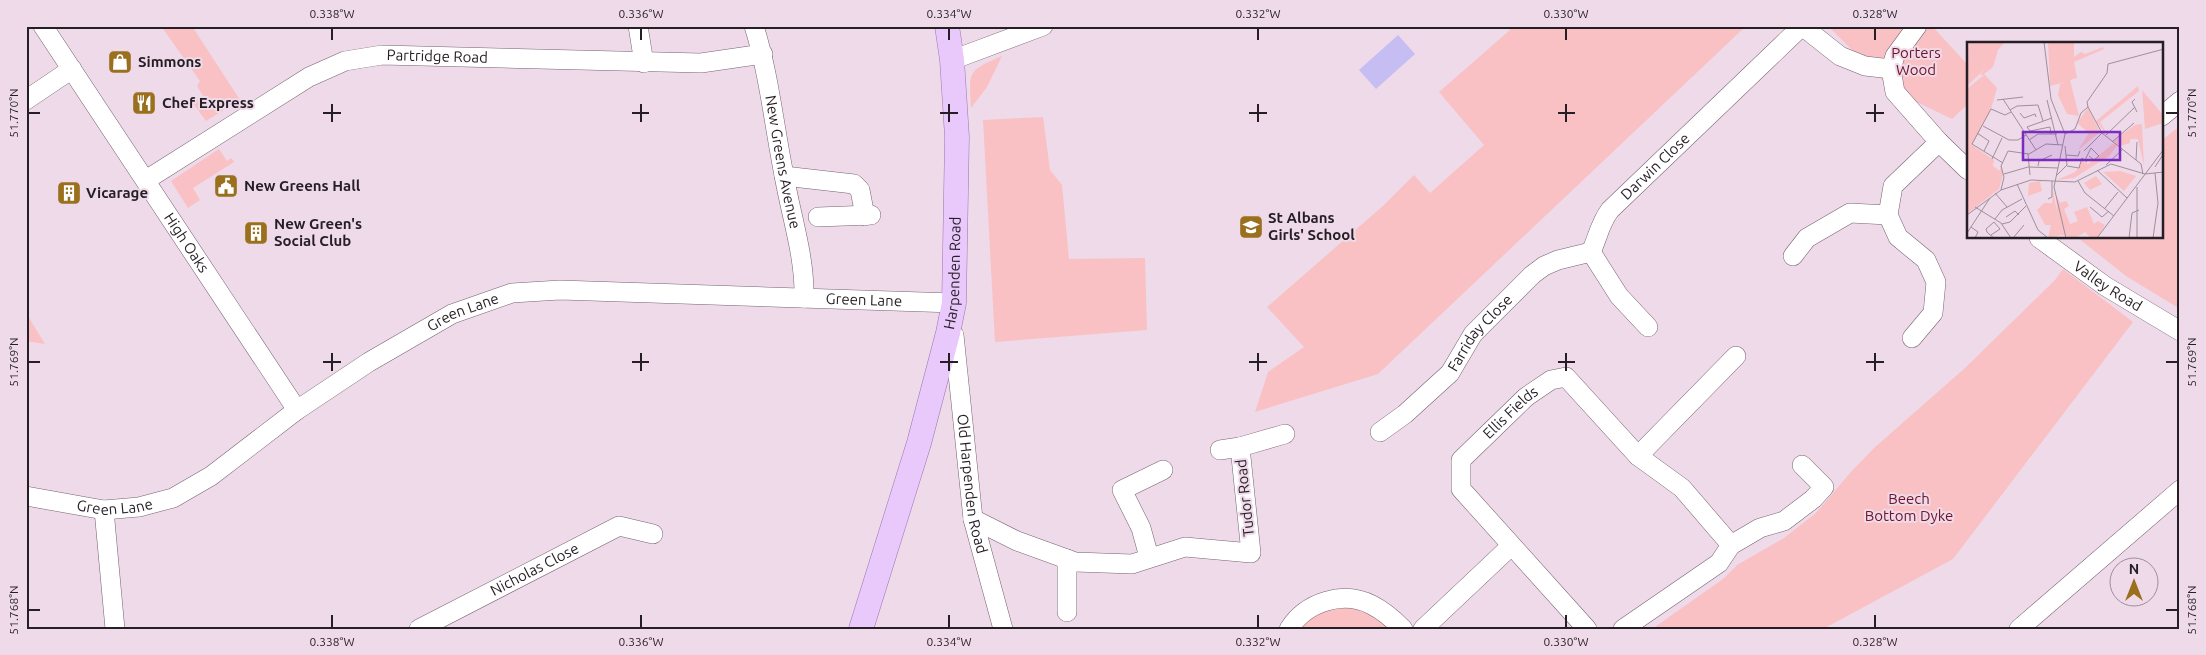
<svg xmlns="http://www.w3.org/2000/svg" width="2206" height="655" font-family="Ubuntu,sans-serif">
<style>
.green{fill:#f9c1c3}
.water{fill:#c6bdf3}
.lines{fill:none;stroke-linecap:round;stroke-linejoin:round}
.minor-casing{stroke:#756371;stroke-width:20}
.major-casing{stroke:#9b75af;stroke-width:25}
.minor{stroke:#fff;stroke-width:19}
.major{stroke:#e9c8fc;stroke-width:24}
.ticks{fill:none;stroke:#251e24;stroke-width:2}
.labels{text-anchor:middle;stroke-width:4;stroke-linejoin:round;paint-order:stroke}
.park-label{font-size:15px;fill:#6f1325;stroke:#efdaea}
.street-label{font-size:15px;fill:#251e24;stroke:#efdaea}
.poi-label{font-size:15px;font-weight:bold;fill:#251e24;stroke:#efdaea;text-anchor:start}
.inset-road{fill:none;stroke:#9e8f9b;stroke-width:1}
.view{fill:#7b2cbf;fill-opacity:0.15;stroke:#7b2cbf;stroke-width:2.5}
.inset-edge{fill:none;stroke:#251e24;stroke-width:2.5}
.neatline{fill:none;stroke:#251e24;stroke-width:2}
.ticks-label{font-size:12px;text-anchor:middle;fill:#251e24}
</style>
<rect width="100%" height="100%" fill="#efdaea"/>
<path class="green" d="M 161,26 L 192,26 L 240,100 L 206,121 L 193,103 L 203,96 L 197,86 L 200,81 Z
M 1507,26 L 1746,26 L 1378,374 L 1255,412 L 1268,372 L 1304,347 L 1267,307 L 1384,205 L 1414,175 L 1430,193 L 1484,145 L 1439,92 L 1510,30 Z
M 1828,26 L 1932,26 L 1968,65 L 1968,104 L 1952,119 L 1892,90 Z
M 1002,56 L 987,87 L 971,108 C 969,71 967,71 1002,56 Z
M 1043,117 L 1050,170 L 1062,185 L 1069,259 L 1145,258 L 1147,330 L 995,342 L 983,120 Z
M 2180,126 L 2180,309 L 2126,276 L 2078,238 L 2162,238 L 2162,140 Z
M 219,149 L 227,161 L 231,158 L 234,162 L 193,188 L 200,200 L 188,208 L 171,181 Z
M 2063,269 L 2133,322 L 1953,559 L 1823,629 L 1652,629 L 1723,579 L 1737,565 L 1784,538 L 1816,513 L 1850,473 L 1874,448 L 1965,368 L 2055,280 Z
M 26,313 L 45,344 L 26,341 Z
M 1356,606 L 1394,629 L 1297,629 L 1319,609 Z"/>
<path class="water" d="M 1398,35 L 1415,54 L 1376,89 L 1359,70 Z"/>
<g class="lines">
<defs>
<g id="minor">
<path id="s1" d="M 43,26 L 297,410"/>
<path d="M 638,26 L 644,63"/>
<path id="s2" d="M 754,26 C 769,74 774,125 784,175 C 791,216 805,256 804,298"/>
<path d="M 1802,26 L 1840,56 L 1865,66 L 1891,69"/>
<path d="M 1917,26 L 1895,56 L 1891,69 L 1895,92 L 1939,142 L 1968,170"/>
<path d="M 952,60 L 1043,26"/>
<path d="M 26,100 L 72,69"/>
<path d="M 2162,116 L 2180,101"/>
<path d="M 784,176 L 854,184 L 860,190 L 865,216"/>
<path id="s3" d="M 146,180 L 309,77 L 345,61 L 382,55 L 701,63 L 763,54"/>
<path d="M 818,217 L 871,215"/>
<path id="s4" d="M 2039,238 L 2105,286 L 2180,331"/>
<path id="s5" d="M 1591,252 C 1598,237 1600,223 1610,210 L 1802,26"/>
<path d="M 1591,252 L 1619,296 L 1648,327"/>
<path d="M 1793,256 L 1807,238 L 1850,213 L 1888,215"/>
<path id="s6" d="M 954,335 L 973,519 L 1003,629"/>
<path d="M 1912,338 L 1933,313 L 1936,282 L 1926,260 L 1898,237 L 1888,215 L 1893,186 L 1939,142"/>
<path id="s7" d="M 1380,432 L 1405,414 L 1450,373 L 1473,334 L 1532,275 L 1544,266 L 1558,260 L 1591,252"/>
<path d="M 1220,450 L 1240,447"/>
<path d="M 1638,456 L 1736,356"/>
<path id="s8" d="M 26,496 L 104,510 L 139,507 L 173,498 L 211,476 L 297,410 L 369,362 L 452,314 L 512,293 L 560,290 L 954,303"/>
<path d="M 104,510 L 115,629"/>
<path d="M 973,519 L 1017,541 L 1075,562 L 1132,564 L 1185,547 L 1251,553 L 1240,447 L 1285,434"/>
<path d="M 1731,545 L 1760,528 L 1784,521 L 1813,499 L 1824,487 L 1802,465"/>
<path d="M 1149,557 L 1141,528 L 1122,490 L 1163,470"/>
<path d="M 1067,612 L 1067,559"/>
<path id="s9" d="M 419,629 L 619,526 L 653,534"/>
<path d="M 1289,629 C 1306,602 1343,590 1372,605 C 1384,611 1394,620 1403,629"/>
<path d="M 1423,629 L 1511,546"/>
<path id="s10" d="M 1587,629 L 1461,489 L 1461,460 L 1526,397 L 1551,380 L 1566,377 L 1638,456 L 1682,488 L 1731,545 L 1719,563 L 1623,629"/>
<path d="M 2019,629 L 2180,490"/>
</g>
<g id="major">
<path id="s11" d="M 861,629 L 919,443 L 948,333 L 954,303 L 957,137 L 952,60 L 947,26"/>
</g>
</defs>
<use href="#minor" class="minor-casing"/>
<use href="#major" class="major-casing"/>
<use href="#minor" class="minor"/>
<use href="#major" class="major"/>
</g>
<path class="ticks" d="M 332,28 L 332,40M 641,28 L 641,40M 949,28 L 949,40M 1258,28 L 1258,40M 1566,28 L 1566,40M 1875,28 L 1875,40M 332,104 L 332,122M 641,104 L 641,122M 949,104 L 949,122M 1258,104 L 1258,122M 1566,104 L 1566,122M 1875,104 L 1875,122M 28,113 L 40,113M 323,113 L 341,113M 632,113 L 649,113M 940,113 L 958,113M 1249,113 L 1267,113M 1558,113 L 1575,113M 1866,113 L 1884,113M 2166,113 L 2178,113M 332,353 L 332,371M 641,353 L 641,371M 949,353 L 949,371M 1258,353 L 1258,371M 1566,353 L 1566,371M 1875,353 L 1875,371M 28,362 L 40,362M 323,362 L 341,362M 632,362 L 649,362M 940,362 L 958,362M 1249,362 L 1267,362M 1558,362 L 1575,362M 1866,362 L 1884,362M 2166,362 L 2178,362M 28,610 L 40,610M 2166,610 L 2178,610M 332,615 L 332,628M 641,615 L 641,628M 949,615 L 949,628M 1258,615 L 1258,628M 1566,615 L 1566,628M 1875,615 L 1875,628"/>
<defs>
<symbol id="shop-square" viewBox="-11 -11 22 22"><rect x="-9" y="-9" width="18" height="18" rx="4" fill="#9a6f1d" stroke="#efdaea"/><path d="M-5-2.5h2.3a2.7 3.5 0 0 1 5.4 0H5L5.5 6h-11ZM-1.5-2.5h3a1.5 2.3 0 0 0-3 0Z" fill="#fff"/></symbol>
<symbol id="restaurant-square" viewBox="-11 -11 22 22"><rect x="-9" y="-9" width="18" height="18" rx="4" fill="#9a6f1d" stroke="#efdaea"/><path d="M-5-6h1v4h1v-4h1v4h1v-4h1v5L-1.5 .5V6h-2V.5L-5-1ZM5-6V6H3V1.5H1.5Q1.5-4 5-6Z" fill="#fff"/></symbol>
<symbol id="civic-square" viewBox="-11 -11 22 22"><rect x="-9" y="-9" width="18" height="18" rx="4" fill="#9a6f1d" stroke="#efdaea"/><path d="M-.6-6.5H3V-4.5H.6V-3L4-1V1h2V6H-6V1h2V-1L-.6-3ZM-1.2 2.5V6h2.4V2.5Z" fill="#fff"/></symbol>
<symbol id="building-square" viewBox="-11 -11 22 22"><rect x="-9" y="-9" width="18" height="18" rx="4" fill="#9a6f1d" stroke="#efdaea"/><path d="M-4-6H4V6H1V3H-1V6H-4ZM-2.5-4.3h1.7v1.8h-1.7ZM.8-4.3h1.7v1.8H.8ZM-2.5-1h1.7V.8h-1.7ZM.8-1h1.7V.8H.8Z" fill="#fff"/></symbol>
<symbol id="school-square" viewBox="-11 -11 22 22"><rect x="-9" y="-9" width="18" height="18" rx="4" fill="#9a6f1d" stroke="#efdaea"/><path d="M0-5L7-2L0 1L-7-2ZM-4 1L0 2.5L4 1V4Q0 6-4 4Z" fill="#fff"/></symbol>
</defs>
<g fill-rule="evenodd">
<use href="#shop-square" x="106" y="48" width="28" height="28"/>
<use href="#restaurant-square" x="130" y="89" width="28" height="28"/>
<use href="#civic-square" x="212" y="172" width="28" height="28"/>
<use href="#building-square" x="55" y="179" width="28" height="28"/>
<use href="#school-square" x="1237" y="213" width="28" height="28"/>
<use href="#building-square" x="242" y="219" width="28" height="28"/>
</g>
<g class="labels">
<g class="park-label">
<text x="1916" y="58">Porters<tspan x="1916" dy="17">Wood</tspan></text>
<text x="1909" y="504">Beech<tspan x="1909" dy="17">Bottom Dyke</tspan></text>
</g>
<g class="street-label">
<text dy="5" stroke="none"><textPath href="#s3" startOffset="325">Partridge Road</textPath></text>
<text dy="5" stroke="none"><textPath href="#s2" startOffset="139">New Greens Avenue</textPath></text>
<text dy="5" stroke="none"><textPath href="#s5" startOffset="109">Darwin Close</textPath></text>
<text dy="5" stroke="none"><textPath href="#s1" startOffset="260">High Oaks</textPath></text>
<text dy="5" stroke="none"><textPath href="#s11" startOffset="369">Harpenden Road</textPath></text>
<text dy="5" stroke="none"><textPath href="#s4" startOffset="84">Valley Road</textPath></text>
<text dy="5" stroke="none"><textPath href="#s8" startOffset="900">Green Lane</textPath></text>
<text dy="5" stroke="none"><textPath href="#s8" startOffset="495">Green Lane</textPath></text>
<text dy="5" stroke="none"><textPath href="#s7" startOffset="142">Farriday Close</textPath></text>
<text dy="5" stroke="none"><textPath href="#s10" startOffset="286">Ellis Fields</textPath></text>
<text dy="5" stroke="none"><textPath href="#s6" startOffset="150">Old Harpenden Road</textPath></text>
<text transform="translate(1245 498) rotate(-96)" y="5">Tudor Road</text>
<text dy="5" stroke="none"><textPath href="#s8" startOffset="90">Green Lane</textPath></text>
<text dy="5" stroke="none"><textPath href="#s9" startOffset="130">Nicholas Close</textPath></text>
</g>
<g class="poi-label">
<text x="138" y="67">Simmons</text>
<text x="162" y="108">Chef Express</text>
<text x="244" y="191">New Greens Hall</text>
<text x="86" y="198">Vicarage</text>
<text x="1268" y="223">St Albans<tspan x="1268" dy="17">Girls' School</tspan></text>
<text x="274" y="229">New Green's<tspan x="274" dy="17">Social Club</tspan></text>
</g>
</g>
<g transform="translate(1967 42)">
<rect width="196" height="196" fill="#efdaea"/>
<path d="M 2,0 L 38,0 L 31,8 L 26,25 L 17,32 L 30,46 L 24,67 L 5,103 L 27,118 L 26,124 L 33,129 L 34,124 L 36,132 L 32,147 L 0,172 L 0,47 L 17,33 L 13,33 L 18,27 L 0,44 ZM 81,0 L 107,0 L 107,15 L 114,10 L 118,12 L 136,5 L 137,7 L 107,20 L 110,36 L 103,38 L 112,74 L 100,72 L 91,53 L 93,42 L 99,40 L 83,44 ZM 171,44 L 172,49 L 133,80 L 142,95 L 129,79 ZM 175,48 L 196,73 L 196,81 L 178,87 ZM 121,66 L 133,90 L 111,108 L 122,91 L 110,81 ZM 175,82 L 177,124 L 171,97 L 163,97 L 163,101 L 153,104 L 146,99 L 168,83 ZM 147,101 L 150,104 L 142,114 L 107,136 L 90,138 L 108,130 L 114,123 L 113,117 L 121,122 ZM 153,129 L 169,134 L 157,149 L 136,130 ZM 129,134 L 135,142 L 123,148 L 117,141 ZM 82,137 L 73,140 L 75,149 L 61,154 L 62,141 ZM 86,149 L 90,169 L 89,152 L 93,161 L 99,159 L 102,164 L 97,167 L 103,182 L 111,179 L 107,170 L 120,165 L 127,182 L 131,179 L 138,183 L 130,196 L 124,196 L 118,190 L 109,196 L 95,193 L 81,196 L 84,183 L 78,183 L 70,168 L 77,161 L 85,161 Z" fill="#f9c1c3"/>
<path class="inset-road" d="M 77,0 L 84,57 L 98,92 L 87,145 L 99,196M 36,57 L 69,108M 168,57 L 165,60 L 170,70M 30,58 L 56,55M 80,58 L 91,103M 121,65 L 135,91 L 174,122 L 176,132M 43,68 L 50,64 L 71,63 L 76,79M 53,71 L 57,76 L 68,72 L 69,75M 16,84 L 42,98 L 51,98 L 59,93M 60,85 L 63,89 L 83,85 L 84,92M 60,85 L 85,76M 10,91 L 22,99 L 17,109M 98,92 L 108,87 L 114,71 L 121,65 L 120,60 L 140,31 L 141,22 L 197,7M 139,93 L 168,65M 62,98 L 71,92 L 90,92M 145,100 L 167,81M 117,109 L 135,91M 61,112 L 63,133M 99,113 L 111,114 L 113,109M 25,117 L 35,96M 118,118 L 124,106 L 132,114 L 127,118 L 122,114M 169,118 L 170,100M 36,121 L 5,102 L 24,67 L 38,73 L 44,70M 139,123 L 156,107M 71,124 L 72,119 L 85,113M 100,124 L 112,126 L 115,116 L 120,120M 188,125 L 197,111M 130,128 L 160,156M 37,132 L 61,125 L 91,126M 89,134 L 100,123 L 98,104M 111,139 L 118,151 L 147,174M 50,142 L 71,188 L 81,196M 170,145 L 170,196M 34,148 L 37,135 L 34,124 L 41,109 L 62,112 L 79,102 L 96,103M 28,151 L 40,165M 81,157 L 85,155 L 85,139M 8,165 L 34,181 L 44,196M 123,165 L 135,175 L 142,169M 138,166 L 151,150M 0,173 L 34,148 L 64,138 L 108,140 L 144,122 L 178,132 L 197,130M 39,175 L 48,169 L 52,173M 28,177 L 35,168 L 55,157M 35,182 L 43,180 L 59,164M 4,185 L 11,190 L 8,196M 0,191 L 23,156M 24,193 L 33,187 L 27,180 L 19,187 L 20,190 L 22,192 L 27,196M 46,196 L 57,183M 130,196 L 197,107M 162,196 L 165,171 L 172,168M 186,196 L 191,161 L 188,131"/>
<path class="view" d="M 56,90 L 153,90 L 153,118 L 56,118 Z"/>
<rect width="196" height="196" class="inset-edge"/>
</g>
<rect width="2206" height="655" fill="none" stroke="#efdaea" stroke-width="55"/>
<g transform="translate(2134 582)"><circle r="24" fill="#efdaea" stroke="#9e8f9b"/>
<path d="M0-4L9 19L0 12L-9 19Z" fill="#9a6f1d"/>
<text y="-8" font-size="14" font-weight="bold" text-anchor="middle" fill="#251e24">N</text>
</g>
<rect x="28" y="28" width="2150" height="600" class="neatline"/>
<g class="ticks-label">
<text x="332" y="18">0.338°W</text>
<text x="641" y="18">0.336°W</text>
<text x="949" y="18">0.334°W</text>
<text x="1258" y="18">0.332°W</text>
<text x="1566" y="18">0.330°W</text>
<text x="1875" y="18">0.328°W</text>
<text transform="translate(14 113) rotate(-90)" y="4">51.770°N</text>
<text transform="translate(2192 113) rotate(-90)" y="4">51.770°N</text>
<text transform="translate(14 362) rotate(-90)" y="4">51.769°N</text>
<text transform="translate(2192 362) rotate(-90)" y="4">51.769°N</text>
<text transform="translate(14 610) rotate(-90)" y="4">51.768°N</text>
<text transform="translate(2192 610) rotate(-90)" y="4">51.768°N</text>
<text x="332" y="646">0.338°W</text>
<text x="641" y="646">0.336°W</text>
<text x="949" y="646">0.334°W</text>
<text x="1258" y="646">0.332°W</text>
<text x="1566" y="646">0.330°W</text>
<text x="1875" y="646">0.328°W</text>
</g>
</svg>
